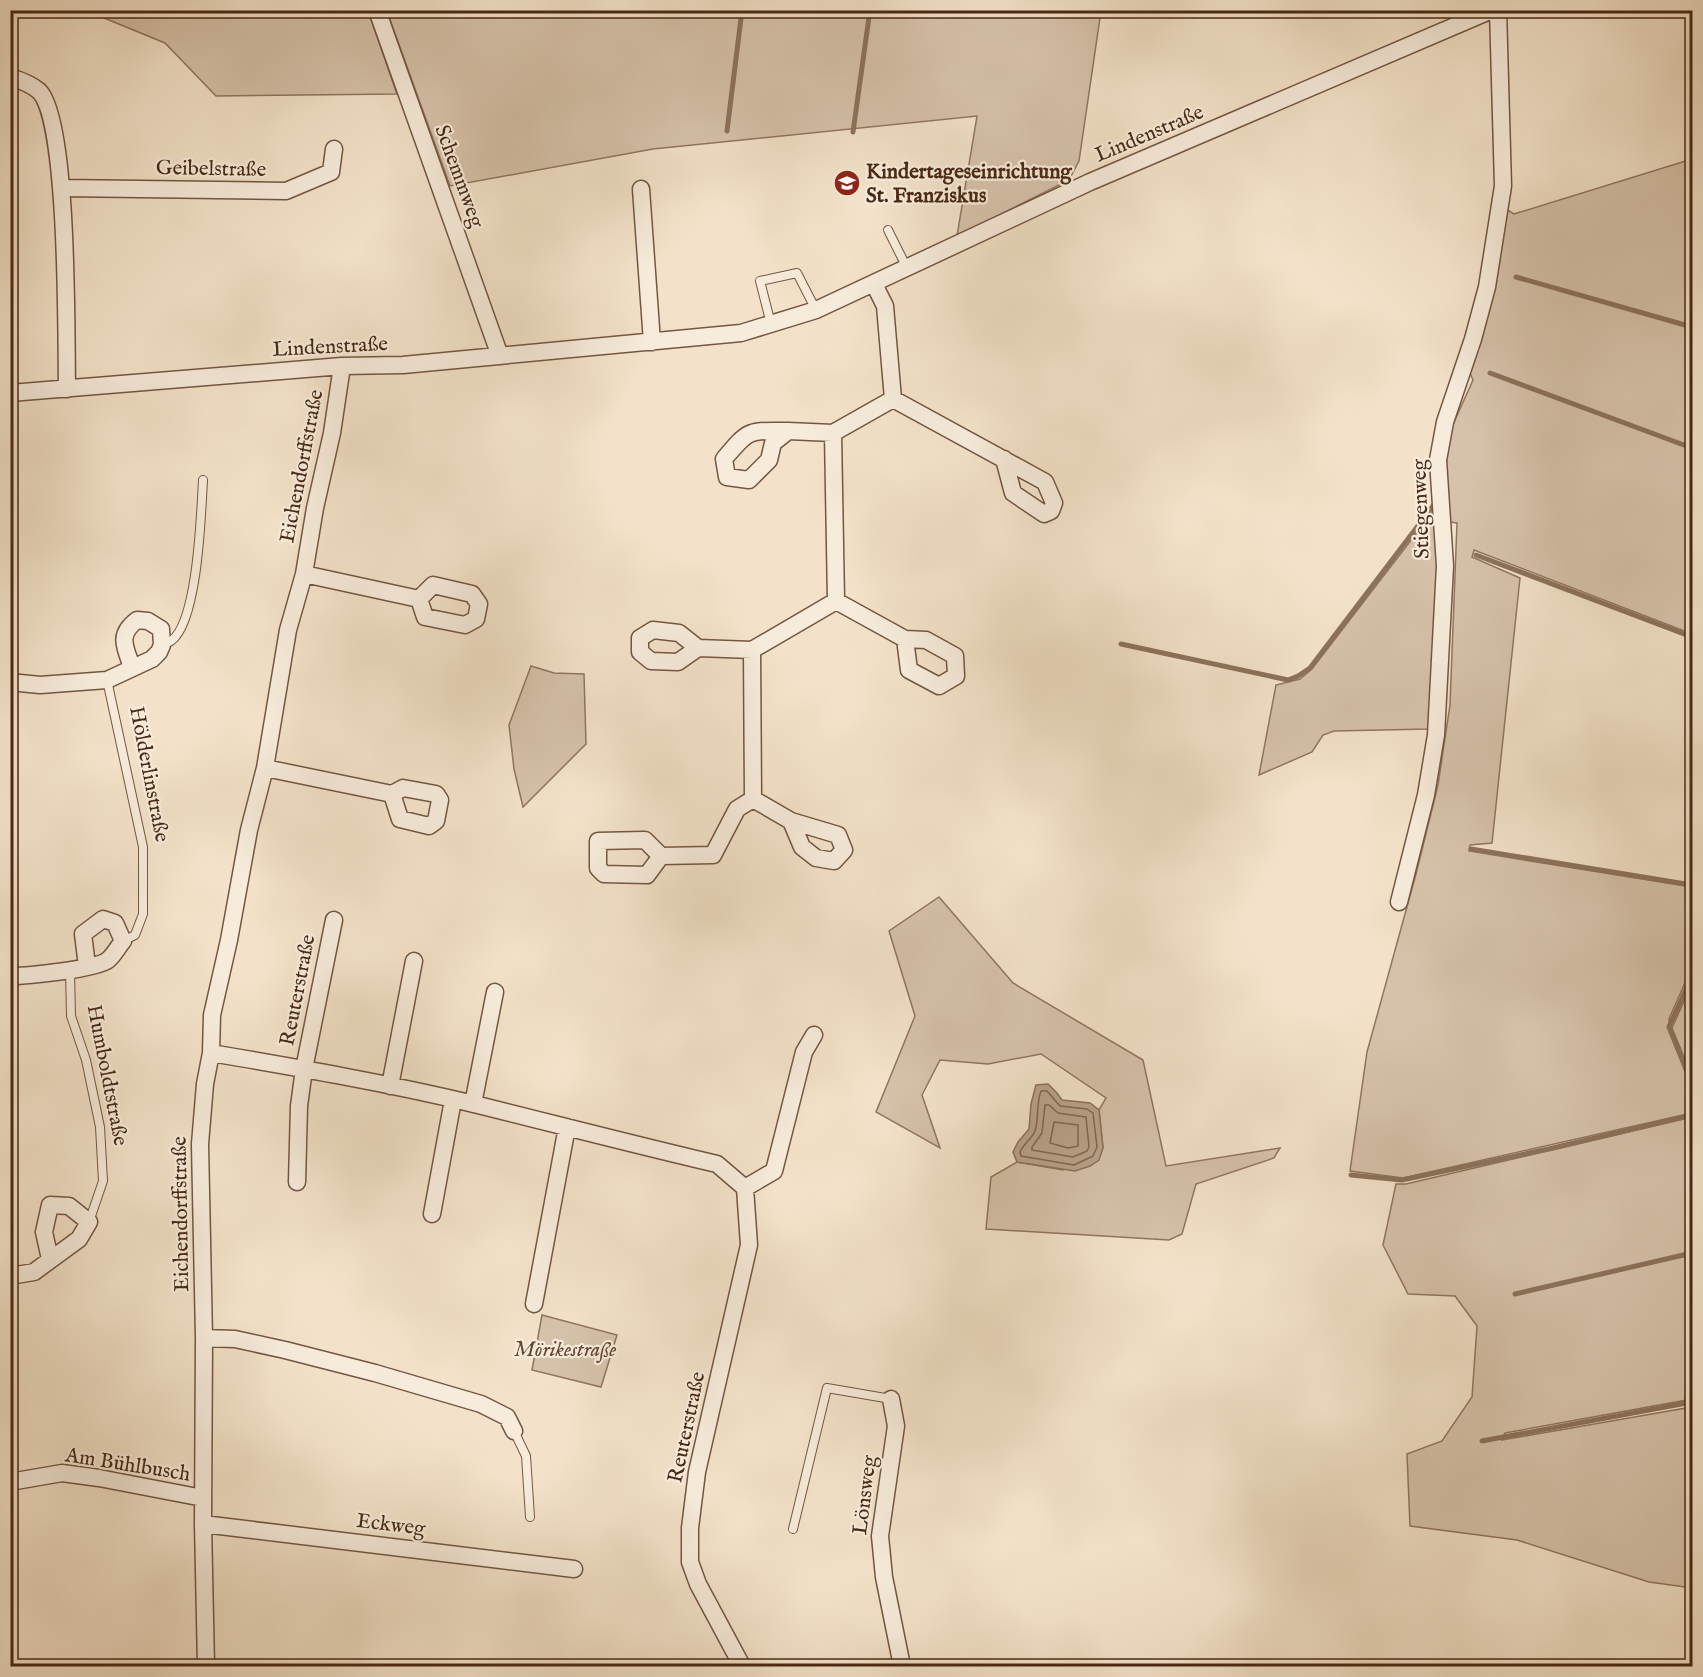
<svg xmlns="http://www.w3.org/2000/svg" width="1703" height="1677" font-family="'IM FELL English',serif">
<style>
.green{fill:#d6c2aa;stroke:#90755f;stroke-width:1.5}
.water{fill:#b9a38b;stroke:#8c725b;stroke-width:1.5}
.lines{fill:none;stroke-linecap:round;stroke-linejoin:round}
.shore{stroke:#816650;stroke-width:1.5}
.stream{stroke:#8c725b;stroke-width:5}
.lane-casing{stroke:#745641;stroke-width:10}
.street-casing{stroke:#745641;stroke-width:19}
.lane{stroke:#f7ecdc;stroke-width:8}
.street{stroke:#f7ecdc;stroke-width:16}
.labels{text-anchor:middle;stroke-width:4.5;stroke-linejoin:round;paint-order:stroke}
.street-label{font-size:21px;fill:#492814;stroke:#f7ecdc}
.poi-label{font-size:21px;font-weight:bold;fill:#492814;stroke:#f7ecdc;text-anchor:start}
.park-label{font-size:21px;font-style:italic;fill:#654732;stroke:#f7ecdc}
</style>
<rect width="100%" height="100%" fill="#f3e2c9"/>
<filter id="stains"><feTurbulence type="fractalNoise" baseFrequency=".00333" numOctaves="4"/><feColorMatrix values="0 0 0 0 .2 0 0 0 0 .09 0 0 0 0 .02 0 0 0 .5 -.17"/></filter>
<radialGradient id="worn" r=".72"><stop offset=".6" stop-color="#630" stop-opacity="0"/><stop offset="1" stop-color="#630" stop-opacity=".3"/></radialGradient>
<path class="green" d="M 87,11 L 368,11 L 397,94 L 216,96 L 165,43 Z
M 387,11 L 1101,11 L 1079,161 L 1069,180 L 957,236 L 977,116 L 653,149 L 450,186 Z
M 1692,159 L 1692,634 L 1474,550 L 1472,557 L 1520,578 L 1492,843 L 1470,845 L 1469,851 L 1692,887 L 1692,967 L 1669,1019 L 1669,1029 L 1692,1087 L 1692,1113 L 1403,1178 L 1350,1171 L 1367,1052 L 1416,874 L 1438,785 L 1450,705 L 1457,523 L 1450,522 L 1445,472 L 1451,429 L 1473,380 L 1470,373 L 1499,266 L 1506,209 L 1514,214 Z
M 1435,509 L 1438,570 L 1429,729 L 1334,731 L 1323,735 L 1312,752 L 1259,775 L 1276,685 L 1300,679 L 1312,669 Z
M 531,666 L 554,673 L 584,674 L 586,744 L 523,807 L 514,769 L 509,725 Z
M 939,897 L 1013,983 L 1143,1060 L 1166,1166 L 1280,1148 L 1274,1158 L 1196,1184 L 1182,1234 L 1169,1240 L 986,1229 L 991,1177 L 1017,1162 L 1063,1170 L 1103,1148 L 1099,1110 L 1106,1098 L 1041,1054 L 988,1064 L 940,1060 L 922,1095 L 940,1148 L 876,1112 L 915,1016 L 889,931 Z
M 1692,983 L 1692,1076 L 1672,1028 Z
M 1692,1117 L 1692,1399 L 1505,1433 L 1502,1440 L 1692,1407 L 1692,1588 L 1649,1582 L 1517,1540 L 1410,1526 L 1407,1454 L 1442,1441 L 1472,1397 L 1477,1326 L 1455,1296 L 1408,1294 L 1383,1245 L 1396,1184 L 1406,1184 Z
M 542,1315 L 617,1335 L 601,1387 L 532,1370 Z"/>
<path class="water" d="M 1048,1084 L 1057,1093 L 1062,1100 L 1090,1103 L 1099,1110 L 1103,1148 L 1099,1160 L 1090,1166 L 1075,1171 L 1017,1162 L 1013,1152 L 1018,1142 L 1029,1129 L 1031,1104 L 1036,1085 Z"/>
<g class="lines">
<path class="shore" d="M 1041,1091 L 1047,1091 L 1060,1106 L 1087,1109 L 1093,1113 L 1097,1147 L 1093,1156 L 1074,1165 L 1021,1156 L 1020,1152 C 1023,1144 1032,1139 1035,1131 C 1039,1119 1036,1104 1041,1091 Z
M 1045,1105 L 1049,1105 L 1058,1113 L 1086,1117 L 1089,1147 L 1087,1151 L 1073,1157 L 1032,1150 L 1032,1147 L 1042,1133 Z
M 1054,1122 L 1078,1125 L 1078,1146 L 1068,1148 L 1050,1143 Z"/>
<path class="stream" d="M 727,131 L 742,10
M 853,132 L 870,10
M 1516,277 L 1692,327
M 1490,373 L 1692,448
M 1476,555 L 1692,637
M 1121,644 L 1288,680 L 1298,676 L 1310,668 L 1433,506
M 1471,849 L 1692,885
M 1692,976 L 1669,1027 L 1692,1084
M 1351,1175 L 1402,1180 L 1553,1148 L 1692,1115
M 1515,1294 L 1692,1253
M 1482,1441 L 1692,1402"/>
<defs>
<path id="lane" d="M 888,230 L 907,268
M 771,324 L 760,281 L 797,273 L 816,310
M 162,645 C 165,643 168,643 171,641 C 198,622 201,513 203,480
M 107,680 L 143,847 L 143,914 L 135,935 L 123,941
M 70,970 L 71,1016 L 86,1060 L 100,1127 L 103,1181 L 89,1222
M 514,1431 L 526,1456 L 530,1517
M 793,1529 L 827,1388 L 891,1399"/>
<path id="street" d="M 377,10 L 500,356
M 10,77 C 20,80 31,84 39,91 C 69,120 66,339 67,389
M 62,188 L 286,191 L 331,172 L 334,149
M 641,189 L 652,342
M 10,393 L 342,366 L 403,365 L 741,333 L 816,310 L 1090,182 L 1492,10
M 893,399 L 1045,482 L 1054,503 L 1051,511 L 1044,514 L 1013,493 L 1004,459
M 788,431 C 748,431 750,428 724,459 L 727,477 L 749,480 L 769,460 L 773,443 L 788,431 L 833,433
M 304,574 L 419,599
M 433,585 L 472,594 L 479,604 L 476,619 L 465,625 L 425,617 L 419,599 Z
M 836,601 L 905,639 L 926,640 L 955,656 L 956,676 L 939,686 L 909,670 L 905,639
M 698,648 L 678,662 L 651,661 L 640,652 L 640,638 L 653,630 L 679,633 L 698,648 L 752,650
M 10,682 L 40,685 L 107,680 L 152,659 L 159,652 L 162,645 L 161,629 L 148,621 L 137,620 C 117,635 125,647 132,667
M 265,768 L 392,794 L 403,788 L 436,794 L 440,800 L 436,821 L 429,826 L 400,819 L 392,794
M 753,799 L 791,821 L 802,847 L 816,858 L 834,861 L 844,850 L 838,835 L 791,821
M 661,856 L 645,840 L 598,841 L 598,868 L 604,874 L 647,875 L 661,856 L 713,855 L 737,809 L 753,799 L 752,650 L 836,601 L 833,433 L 893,399 L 885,306 L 874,284
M 1399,902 L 1426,795 L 1436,735 L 1445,566 L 1438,460 L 1445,422 L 1473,339 L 1487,287 L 1503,186 L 1498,10
M 10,976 C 28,976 97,969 108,960 C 114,955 118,947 123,941 L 115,923 L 103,919 L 83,934 L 87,966
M 211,1053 C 299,1068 387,1083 474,1104 C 555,1124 636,1145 717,1164 L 745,1188
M 390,1086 L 414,961
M 473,1104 L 495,992
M 297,1182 L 299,1106 L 304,1069 L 334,920
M 432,1214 L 453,1100
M 10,1276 L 34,1272 L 79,1239 L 89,1222 L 69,1206 L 50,1205 L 44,1232 L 50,1259
M 534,1304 L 567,1127
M 204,1338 L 235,1339 L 285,1350 L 375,1373 L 481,1404 L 507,1417 L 514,1431
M 891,1399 L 896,1426 L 880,1536 L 884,1577 L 902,1666
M 10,1482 L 62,1473 L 99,1478 L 203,1498
M 203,1524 L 574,1569
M 206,1666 L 203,1524 L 204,1338 L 200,1144 L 205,1084 L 211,1053 L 212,1015 L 229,940 L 249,830 L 265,768 L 288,630 L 304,574 L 315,508 L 332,433 L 342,366
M 742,1666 L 698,1584 L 690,1562 L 690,1528 L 697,1472 L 749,1245 L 745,1188 L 774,1171 L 804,1052 L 814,1035"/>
</defs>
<use href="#lane" class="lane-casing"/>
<use href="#street" class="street-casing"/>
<use href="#lane" class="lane"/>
<use href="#street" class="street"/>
</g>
<defs>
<symbol id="school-disc" viewBox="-11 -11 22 22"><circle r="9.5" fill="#8f2418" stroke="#f7ecdc"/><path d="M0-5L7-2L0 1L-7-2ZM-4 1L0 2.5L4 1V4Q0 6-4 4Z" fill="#fff"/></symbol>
</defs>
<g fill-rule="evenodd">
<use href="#school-disc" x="832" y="168" width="30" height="30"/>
</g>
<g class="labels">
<g class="street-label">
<text transform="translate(1149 133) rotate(-23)" y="7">Lindenstraße</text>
<text transform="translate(211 168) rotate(1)" y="7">Geibelstraße</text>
<text transform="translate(460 176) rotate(70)" y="7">Schemmweg</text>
<text transform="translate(330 346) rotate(-3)" y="7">Lindenstraße</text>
<text transform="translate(301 466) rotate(-79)" y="7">Eichendorffstraße</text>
<text transform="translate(1420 509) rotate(-92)" y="7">Stiegenweg</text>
<text transform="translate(150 774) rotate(79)" y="7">Hölderlinstraße</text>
<text transform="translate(297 990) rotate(-79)" y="7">Reuterstraße</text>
<text transform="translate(108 1075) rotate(79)" y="7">Humboldtstraße</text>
<text transform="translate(180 1214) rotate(-91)" y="7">Eichendorffstraße</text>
<text transform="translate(686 1427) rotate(-78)" y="7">Reuterstraße</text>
<text transform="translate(128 1464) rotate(9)" y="7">Am Bühlbusch</text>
<text transform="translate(864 1495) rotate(-83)" y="7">Lönsweg</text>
<text transform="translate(391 1524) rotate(7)" y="7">Eckweg</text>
</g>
<g class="poi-label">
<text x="866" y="178">Kindertageseinrichtung<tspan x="866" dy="24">St. Franziskus</tspan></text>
</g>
<g class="park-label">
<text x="565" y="1356">Mörikestraße</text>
</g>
</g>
<rect width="1703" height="1677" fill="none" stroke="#f3e2c9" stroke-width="36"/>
<rect x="12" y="12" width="1679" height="1653" fill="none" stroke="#492814" stroke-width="3"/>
<rect x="18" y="18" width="1667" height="1641" fill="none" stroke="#492814" stroke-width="1.5"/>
<rect width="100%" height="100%" filter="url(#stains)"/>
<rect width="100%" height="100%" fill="url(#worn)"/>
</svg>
